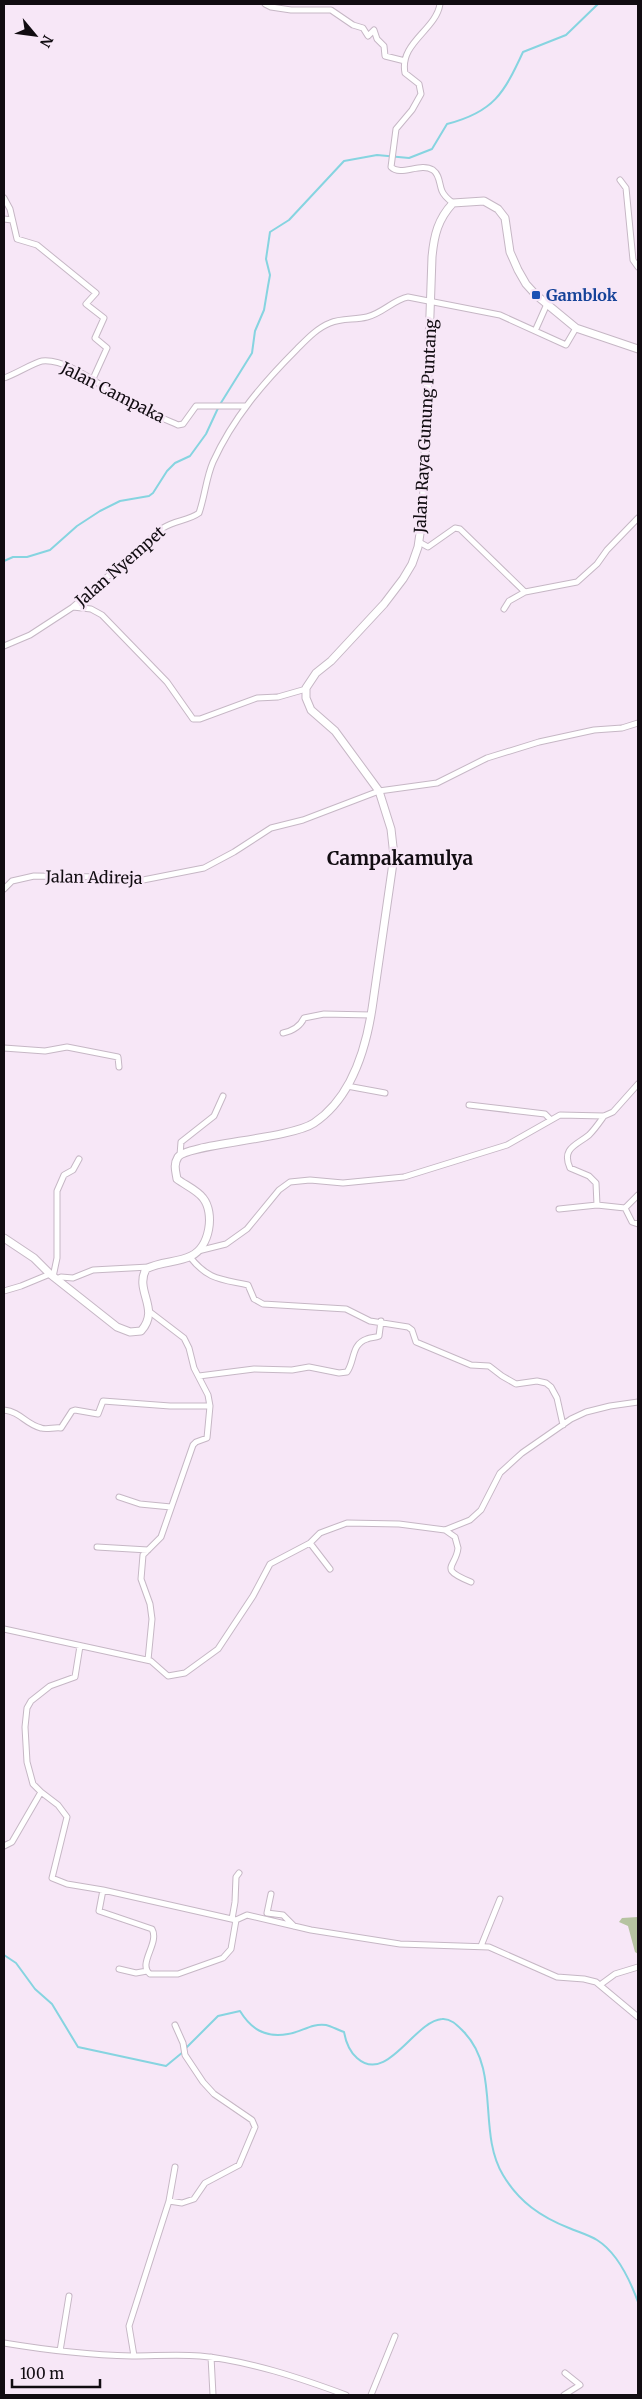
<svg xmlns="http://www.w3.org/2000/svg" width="642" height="2399" font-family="Merriweather,serif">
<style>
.green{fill:#b6c3a1}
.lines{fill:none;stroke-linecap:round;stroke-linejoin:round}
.stream{stroke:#86d4e0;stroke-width:2}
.street-casing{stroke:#c6b7c5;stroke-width:7}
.secondary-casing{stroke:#c6b7c5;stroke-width:9}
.street{stroke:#fff;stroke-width:5}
.secondary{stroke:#fff;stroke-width:7}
.transit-dot{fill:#1a4fb4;stroke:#f7e7f7;stroke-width:2}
.labels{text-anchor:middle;stroke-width:5;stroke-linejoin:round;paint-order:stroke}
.transit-label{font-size:16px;font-weight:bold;fill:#164399;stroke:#f7e7f7;text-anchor:start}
.street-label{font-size:16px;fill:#110c11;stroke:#f7e7f7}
.quarter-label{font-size:19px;font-weight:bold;fill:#110c11;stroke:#f7e7f7}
</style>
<rect width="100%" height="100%" fill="#f7e7f7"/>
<path class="green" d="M 638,1917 L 638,1954 L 635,1952 L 628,1926 L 619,1922 L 622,1918 Z"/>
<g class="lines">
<path class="stream" d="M 4,561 L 13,557 L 27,557 L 50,550 L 77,526 L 100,511 L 120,501 L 149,496 L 153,493 L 167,471 L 175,463 L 190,456 L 206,434 L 219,406 L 252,353 L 255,331 L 264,310 L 268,286 L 270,275 L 266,259 L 270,232 L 289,220 L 344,161 L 377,155 L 409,158 L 432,149 L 447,124 C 494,112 504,93 523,52 L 566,35 L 598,4
M 4,1955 L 16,1963 L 35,1989 L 52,2004 L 78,2047 L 166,2066 L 183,2052
M 186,2048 L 218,2016 L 240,2011 C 251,2029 265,2038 288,2034 C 302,2032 311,2023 326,2025 C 331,2026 338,2030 344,2032 C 346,2043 349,2051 357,2058 C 387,2085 414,2021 442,2019 C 451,2018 458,2026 464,2032 C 501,2071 477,2132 503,2175 C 519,2202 541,2217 569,2228 C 578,2232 589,2235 597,2240 C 618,2253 630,2280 638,2302"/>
<defs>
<path id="street" d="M 265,4 L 271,7 L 291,10 L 331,10 L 353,25 L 363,28 L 368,36 L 374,30 L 377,39 L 384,46 L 385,56 L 405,61
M 440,4 C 436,30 399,43 405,73 L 419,84 L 421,94 L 412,110 L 396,129 L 391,167 C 401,177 420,162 433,170 C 440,175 439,184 442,191 C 444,196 449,200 453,203
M 620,180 L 626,188 L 633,260 L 638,267
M 4,198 L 10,209 L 17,239 L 37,245 L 96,293 L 86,304 L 104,318 L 95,338 L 107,348 L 92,381
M 4,219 L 12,220
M 535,331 L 547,304
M 4,378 C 14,375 35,362 42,361 C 69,358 106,391 129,402 C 145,411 162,418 178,425 L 183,424 L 196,406 L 245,406
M 419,542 L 428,547 L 455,528 L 460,529 L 525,592 L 577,582 L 597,564 L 607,550 L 638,518
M 73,607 L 91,609 L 102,615 L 167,682 L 193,719 L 200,719 L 257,698 L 278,697 L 306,689
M 504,609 L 509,601 L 525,592
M 4,646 L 30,635 L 73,607 L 163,528 C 175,520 188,521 199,513 C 205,496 206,478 213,462 C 233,418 263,383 297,349 C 306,340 317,328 330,323 C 341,318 355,320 367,317 C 383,313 393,300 408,297 L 500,315 L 566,345 L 576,328
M 4,889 L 12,881 L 34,876 L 104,877 L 138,881 L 204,868 L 234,852 L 271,828 L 303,820 L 379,791 L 437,783 L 487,758 L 539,742 L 594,730 L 622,728 L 638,723
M 283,1033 C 292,1031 300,1027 304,1018 L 324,1014 L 371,1015
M 4,1048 L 45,1051 L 67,1047 L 118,1057 L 119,1067
M 347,1086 L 385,1093
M 469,1105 L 545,1114 L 550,1119
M 180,1155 L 181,1142 L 214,1116 L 223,1096
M 638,1195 L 625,1208 L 632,1222 L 638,1224
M 597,1205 L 596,1183 L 589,1176 L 570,1168 C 561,1148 577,1145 589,1135 C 595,1129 599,1123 604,1116
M 559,1209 L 597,1205 L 625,1208
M 198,1251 L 226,1244 L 247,1229 L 279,1190 L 290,1182 L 310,1180 L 343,1183 L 404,1177 L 507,1145 L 560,1115 L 604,1116 L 613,1112 L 638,1084
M 190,1257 C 208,1280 221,1279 248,1285 L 254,1299 L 263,1304 L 346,1309 L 370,1321 L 408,1327 L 412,1330 L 416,1342 L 471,1365 L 489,1366 L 502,1376 L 516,1384 L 537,1381 L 546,1383 L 551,1387 L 557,1398 L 563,1425
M 53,1277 L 57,1258 L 57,1191 L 64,1175 L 73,1170 L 79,1159
M 56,1279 L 61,1277 L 73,1278 L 93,1270 L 149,1267
M 4,1291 L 21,1286 L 50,1274
M 199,1376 L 254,1369 L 292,1370 L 309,1367 L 339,1373 L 347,1372 C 355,1361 351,1344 367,1339 C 371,1337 375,1338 379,1336 L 381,1321
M 4,1410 C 21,1412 25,1424 41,1428 C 47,1430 54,1427 61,1428 L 72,1411 L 75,1410 L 98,1414 L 103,1401 L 170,1406 L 210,1406
M 119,1497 L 140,1504 L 171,1507
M 445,1530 L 455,1537 L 458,1548 C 456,1568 437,1568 471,1582
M 310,1543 L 330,1569
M 97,1547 L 148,1550
M 4,1629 L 151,1661 L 168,1676 L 185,1673 L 218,1649 L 253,1596 L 270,1564 L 310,1543 L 320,1533 L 347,1523 L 399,1524 L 445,1530 L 470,1520 L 481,1510 L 500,1473 L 522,1453 L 571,1419 L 586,1412 L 610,1406 L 638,1402
M 148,1660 L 152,1619 L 150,1604 L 141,1579 L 143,1555 L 161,1537 L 193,1445 L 196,1442 L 207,1438 L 210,1406 L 208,1395 L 194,1368 L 189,1348 L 184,1338 L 150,1312
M 41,1792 L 58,1805 L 67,1817 L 52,1878 L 67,1884 L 103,1890 L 99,1911 L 152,1929 C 160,1943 137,1964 150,1974 L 178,1974 L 223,1958 L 231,1949 L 236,1920 L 247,1915 L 311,1930 L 400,1944 L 489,1947 L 557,1977 L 584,1979 L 596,1982 L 638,2017
M 4,1846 L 12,1842 L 41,1792 L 33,1784 L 27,1762 L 25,1727 L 27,1708 L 31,1701 L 50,1686 L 75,1677 L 80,1646
M 103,1890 L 236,1920
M 271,1894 L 267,1913 L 283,1915 L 294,1926
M 232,1919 L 235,1902 L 236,1877 L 239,1873
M 481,1946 L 500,1899
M 119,1969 L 136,1973 L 147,1971
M 600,1985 L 615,1974 L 638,1967
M 169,2201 L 175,2167
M 4,2343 C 46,2350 89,2355 132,2356 C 155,2356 177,2354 200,2356 C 250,2361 300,2378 346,2395
M 60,2351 L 69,2296
M 134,2356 L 129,2326 L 169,2201 L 182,2203 L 194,2199 L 205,2183 L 239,2165 L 255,2127 L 252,2120 L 214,2094 L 203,2082 L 185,2055 L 183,2043 L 175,2025
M 211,2357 L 213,2395
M 371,2395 L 395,2336
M 564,2395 L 580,2385 L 565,2373"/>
<path id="secondary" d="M 4,1238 L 34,1258 L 50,1274 L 117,1327 L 130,1332 L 141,1331 C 161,1309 134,1291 146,1269 C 161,1261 177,1263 191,1256 C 210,1247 215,1213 203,1198 C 197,1190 185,1185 177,1179 C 176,1172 173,1165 178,1157 C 187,1144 290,1139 314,1123 C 353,1097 367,1046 373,1002 L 394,856 L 391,829 L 379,791 L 335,731 L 311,710 L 306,698 L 306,688 L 316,673 L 331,661 L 384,604 L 403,579 L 412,564 L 418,547 L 423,513 L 432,257 C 434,235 438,219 453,203 L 484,201 L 498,209 L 505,218 L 510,252 L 518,270 L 526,284 L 536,295 L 576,328 L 638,349"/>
</defs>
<use href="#street" class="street-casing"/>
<use href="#secondary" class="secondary-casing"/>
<use href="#street" class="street"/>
<use href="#secondary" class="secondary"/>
</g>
<rect class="transit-dot" x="531" y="290" width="10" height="10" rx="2.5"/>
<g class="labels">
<g class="transit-label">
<text x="546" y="301">Gamblok</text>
</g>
<g class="street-label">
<text transform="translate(113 392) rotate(27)" y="6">Jalan Campaka</text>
<text transform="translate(425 426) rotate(-87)" y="6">Jalan Raya Gunung Puntang</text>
<text transform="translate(120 566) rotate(-41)" y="6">Jalan Nyempet</text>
<text transform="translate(94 877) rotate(1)" y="6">Jalan Adireja</text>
</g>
<g class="quarter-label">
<text x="400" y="865">Campakamulya</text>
</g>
</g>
<rect width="642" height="2399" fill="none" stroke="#110c11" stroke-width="10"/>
<g transform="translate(35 35) rotate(119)" stroke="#f7e7f7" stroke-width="4" paint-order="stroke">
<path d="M0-4L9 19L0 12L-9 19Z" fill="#110c11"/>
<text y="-8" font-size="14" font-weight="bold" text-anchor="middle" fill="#110c11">N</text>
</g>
<path d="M12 2379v8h88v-8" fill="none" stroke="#110c11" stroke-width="2.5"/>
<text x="20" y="2379" font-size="15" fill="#110c11" stroke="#f7e7f7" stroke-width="4" paint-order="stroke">100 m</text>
</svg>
